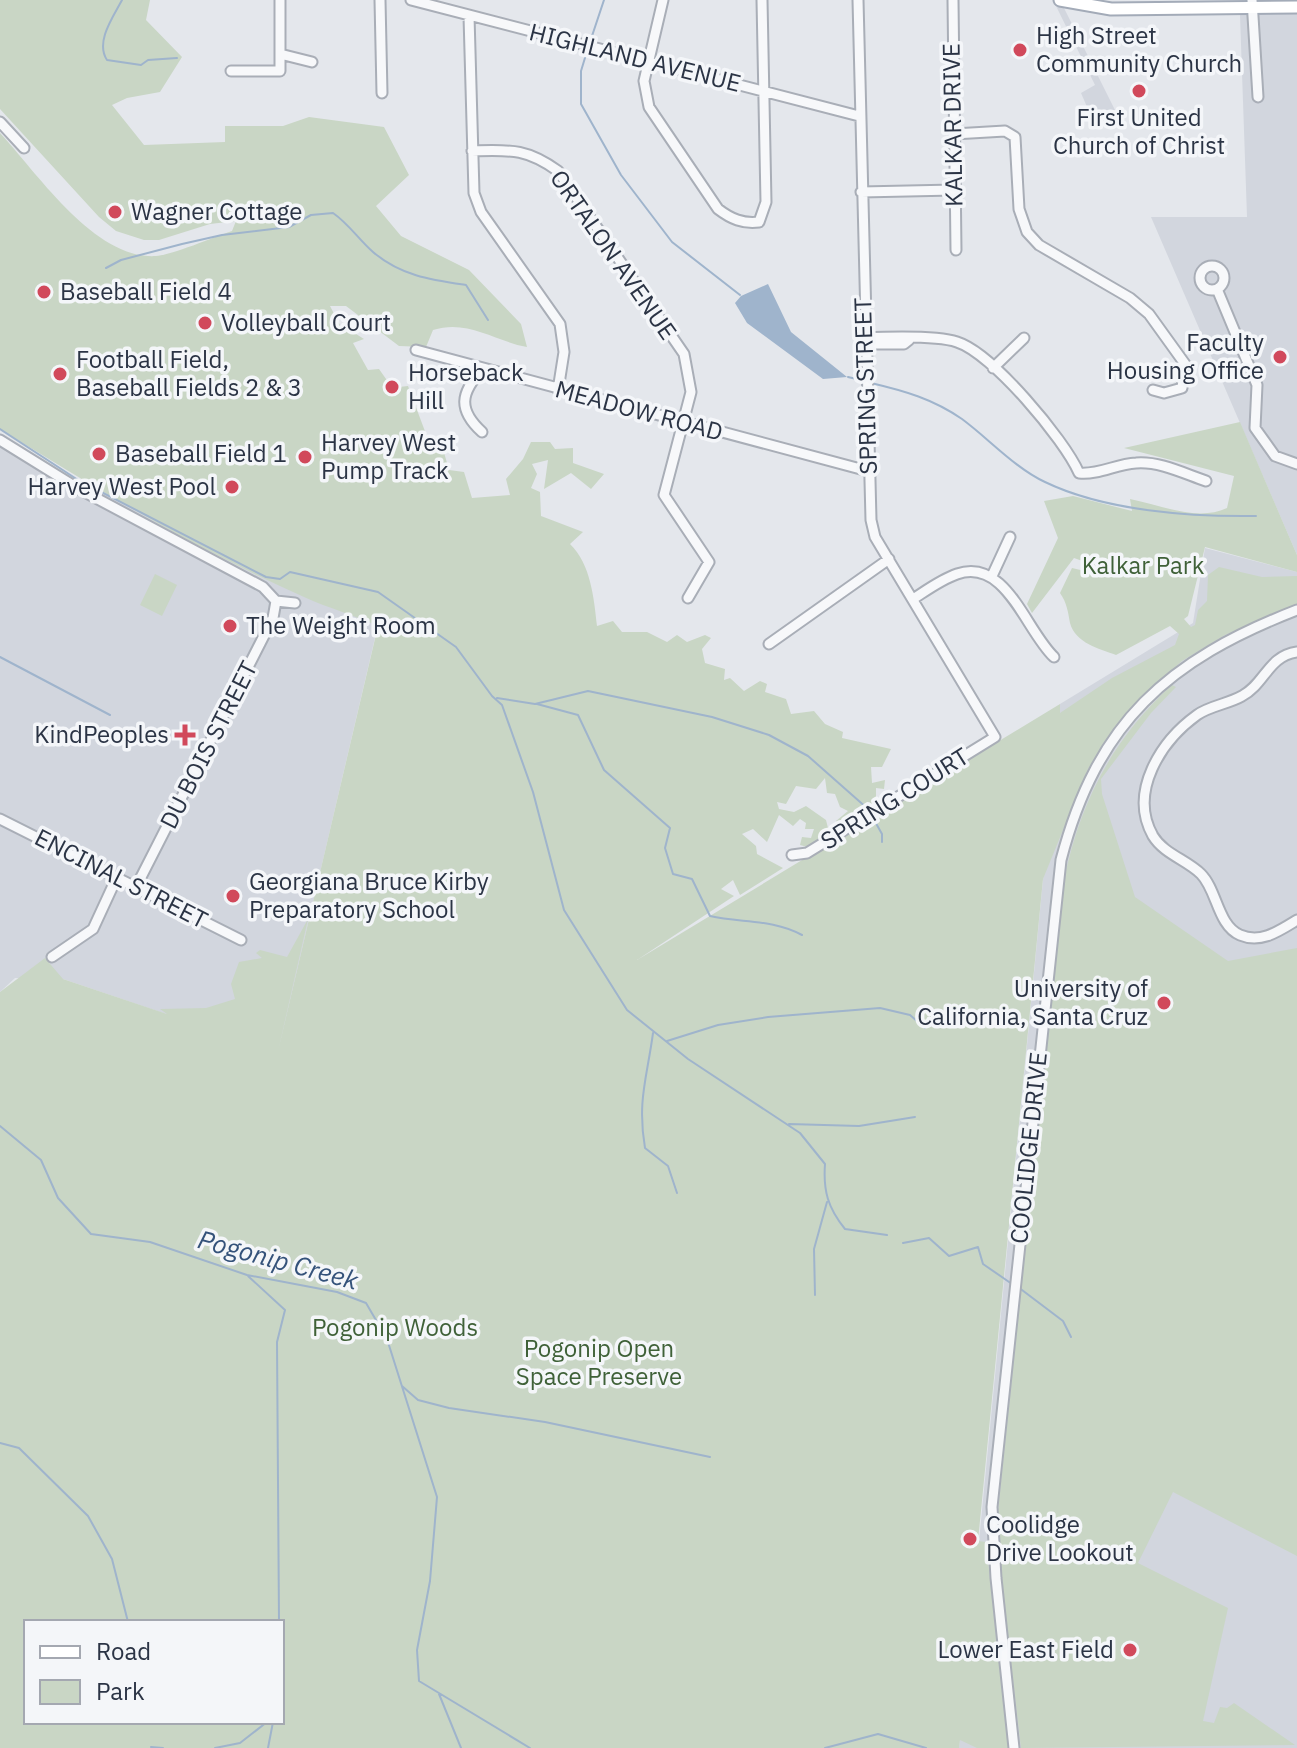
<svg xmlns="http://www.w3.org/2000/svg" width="1297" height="1748" font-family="'IBM Plex Sans',sans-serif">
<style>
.built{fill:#d2d6de}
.green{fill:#c9d6c5;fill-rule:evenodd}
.water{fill:#9fb4cc}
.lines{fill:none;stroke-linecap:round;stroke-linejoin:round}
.stream{stroke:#9fb4cc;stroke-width:2}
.minor-casing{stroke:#a9aeb7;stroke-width:13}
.major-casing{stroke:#a3abb8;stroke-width:15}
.minor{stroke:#f7f8fa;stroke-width:9}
.major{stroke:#fff;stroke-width:11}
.poi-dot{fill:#d1495b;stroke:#f4f6f9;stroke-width:3}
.labels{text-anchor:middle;stroke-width:7;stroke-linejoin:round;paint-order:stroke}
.poi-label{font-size:24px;fill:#2b3445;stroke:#f4f6f9;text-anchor:start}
.street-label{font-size:24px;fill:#2b3445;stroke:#f4f6f9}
.park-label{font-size:24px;fill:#3f6138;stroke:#f4f6f9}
.water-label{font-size:26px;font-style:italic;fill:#34527a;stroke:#f4f6f9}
</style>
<rect width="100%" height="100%" fill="#e4e7ec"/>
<path class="built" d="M 1056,6 L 1064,8 L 1117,114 L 1091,116 L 1081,93 L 1095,85 Z
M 1262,7 L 1297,7 L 1297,555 L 1151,217 L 1247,217 L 1240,15 Z
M 0,439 L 157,522 L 378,625 L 278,1052 L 63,979 L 15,978 L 0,992 Z
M 1205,548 L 1297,572 L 1297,1748 L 959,1748 L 1060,704 L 1193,623 Z"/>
<path class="green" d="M 0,0 L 150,0 L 146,20 L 182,57 L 160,92 L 127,98 L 112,105 L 144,145 L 225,142 L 225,126 L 283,126 L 309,117 L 384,127 L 409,175 L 376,206 L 401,236 L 469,270 L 521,324 L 527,347 C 494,341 468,319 433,330 L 426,347 L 399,346 L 346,306 L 330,306 L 342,329 L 361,325 L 356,334 L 364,339 L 353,343 L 368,370 L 379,369 L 391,386 L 386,390 L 393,393 L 399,387 L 408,386 L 432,450 L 443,449 L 449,470 L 464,472 L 472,498 L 510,495 L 506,479 L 523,459 L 531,442 L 550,442 L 555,449 L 573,448 L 573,463 L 604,474 L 591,489 L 571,473 L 544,489 L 548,460 L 532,464 L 537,474 L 531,488 L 540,492 L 541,516 L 583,532 L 570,544 C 591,564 594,599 597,626 L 613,621 L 622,632 L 647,632 L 667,642 L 677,635 L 687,642 L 705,635 L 711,638 L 702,649 L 705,663 L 725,669 L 724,680 L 730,678 L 744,691 L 760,681 L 767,684 L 765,692 L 786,699 L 791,714 L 814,711 L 825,724 L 843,732 L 842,738 L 891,749 L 882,767 L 871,767 L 872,783 L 885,780 L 884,789 L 876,788 L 876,800 L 882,803 L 874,807 L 869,802 L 867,812 L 844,834 L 836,821 L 848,811 L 840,807 L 835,794 L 827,793 L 825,778 L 816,789 L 796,786 L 786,804 L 777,802 L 779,809 L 794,812 L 806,806 L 826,820 L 829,832 L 811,848 L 800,845 L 802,837 L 811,838 L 814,829 L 805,829 L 806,823 L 800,819 L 793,826 L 779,815 L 767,842 L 753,829 L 742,834 L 756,846 L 757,854 L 783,868 L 740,895 L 733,880 L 721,889 L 734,896 L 637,960 L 1060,704 L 1060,713 L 1112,678 L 1175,645 L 1179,634 L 1170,626 L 1116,655 C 1100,649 1075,643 1070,623 C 1068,612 1067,603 1060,593 L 1072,568 L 1089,572 L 1088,563 L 1074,558 L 1032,613 L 1027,604 L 1058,538 L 1044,501 L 1073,496 L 1132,511 L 1130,499 C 1161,505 1197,522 1227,508 L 1234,476 L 1124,448 L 1240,422 L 1297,555 L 1297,572 L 1205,547 L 1188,616 L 1184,619 L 1191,627 L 1195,625 L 1198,610 L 1207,601 L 1208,575 L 1219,567 L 1262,577 L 1297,576 L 1297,604 L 1225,635 L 1182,661 L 1141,698 L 1120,721 L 1088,769 L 1043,879 L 978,1541 L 986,1542 L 1008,1748 L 977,1748 L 960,1740 L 959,1748 L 0,1748 L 0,992 L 45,958 L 63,979 L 167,1014 L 160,1009 L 206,1008 L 235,999 L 231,984 L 239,962 L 262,958 L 256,953 L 260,950 L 287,957 L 308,919 L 278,1051 L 378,626 C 354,615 328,608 304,597 C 198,550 98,490 0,429 L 0,133 C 38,174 95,260 156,256 C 172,255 214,237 232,231 L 236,221 L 210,224 L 159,240 L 144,240 L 116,231 L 99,217 L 0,109 ZM 26,1622 L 282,1622 L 282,1722 L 26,1722 Z
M 155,574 L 177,585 L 162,616 L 140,605 Z
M 1172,685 L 1176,687 L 1151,713 L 1101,779 L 1102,794 L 1135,897 L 1228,961 L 1297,948 L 1297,1556 L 1173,1492 L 1138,1563 L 1228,1608 L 1203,1721 L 1214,1723 L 1220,1707 L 1227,1708 L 1234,1703 L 1295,1745 L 1021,1748 L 999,1561 L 998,1511 L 1064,880 C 1080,802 1113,738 1172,685 Z"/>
<path class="water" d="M 768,284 L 791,332 L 847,377 L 823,379 L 747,323 L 735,303 L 741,296 Z"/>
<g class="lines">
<path class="stream" d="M 122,0 C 113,17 95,42 107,60 L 141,65 L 148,60 L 177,58
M 590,42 L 604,0
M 588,48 L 581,71 L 581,104 L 621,175 L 672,242 L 740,295
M 106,268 L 121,260 L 182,244 L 222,235 L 289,227 L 311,215 L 333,213 C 349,224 359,240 373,252 C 401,276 432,280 466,285 L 488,320
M 848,377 L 865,381
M 871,383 C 905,391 933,399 962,419 C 989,439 1015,468 1045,482 C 1105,511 1191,517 1256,516
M 0,429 L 78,480 L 266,577 L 280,579 L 290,572 L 378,592 L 456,647 L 492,696 L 502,705 L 533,792 L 564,910 L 627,1010 L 688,1059 L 800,1133 L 825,1164 C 823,1191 828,1208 845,1229 L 887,1235
M 0,657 L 110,715
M 497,698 L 535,704 L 588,691 L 712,717 L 769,735 L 808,756 L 868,809
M 537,704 L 578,715 L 604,770 L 670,828 L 665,848 L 673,874 L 692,879 L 710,916 C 741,923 773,919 802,935
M 873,818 L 882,834 L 882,842
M 653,1033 C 647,1078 637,1101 645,1148 L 668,1166 L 677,1193
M 667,1041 L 718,1025 L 768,1017 L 880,1008 L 910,1015 L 925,1028
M 789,1124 L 859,1126 L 915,1117
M 0,1126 L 41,1160 L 58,1198 L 91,1234 L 150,1242 L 247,1275 L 337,1292 L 366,1303 L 387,1339 L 437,1497 L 430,1581 L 417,1650 L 419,1681 L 530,1748
M 903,1243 L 929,1238 L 949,1256 L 978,1247 L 983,1264 L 1012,1284
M 248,1276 L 285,1310 L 277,1342 L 279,1622
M 1018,1287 L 1063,1321 L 1071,1337
M 815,1295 L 814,1249 L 827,1202
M 402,1386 L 418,1400 L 449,1408 L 545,1422 L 710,1457
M 0,1443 L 19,1448 L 88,1516 L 112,1559 L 128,1622
M 439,1694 L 461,1748
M 151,1747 L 163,1748
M 215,1748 L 240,1743 L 267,1722
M 268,1748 L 273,1722
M 825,1748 L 878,1734 L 926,1748"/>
<defs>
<path id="minor" d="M 280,0 L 280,54
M 380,0 L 382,93
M 411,0 L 859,116
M 663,0 L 644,81 L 649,107 L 718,209 C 731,219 743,224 759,222 L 766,202 L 762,0
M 953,0 L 956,250
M 1252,0 L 1258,97
M 469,16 L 474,193 L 481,212 L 560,324 L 564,352 L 558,390
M 231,71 L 280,71 L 280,54 L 312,62
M 0,122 L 24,148
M 954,134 L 1005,131 L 1015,137 L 1019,209 L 1027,232 L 1039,245 L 1130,298 L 1149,314 L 1185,364 L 1182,388 L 1164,393 L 1153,390
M 472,151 C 510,150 526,148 558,171 L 684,354 L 691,392 L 664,495 L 709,562 L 688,598
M 861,192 L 954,190
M1200 278a12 12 0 1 1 24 0a12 12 0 1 1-24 0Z
M 1217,289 L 1257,385 L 1255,428 L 1275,456 L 1297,464
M 864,338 C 888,337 936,335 957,342 C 992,353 1064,439 1079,473 C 1099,475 1116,464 1136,463 C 1160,461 1185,474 1206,481
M 865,344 L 904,344 L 909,340
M 416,350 L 868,471
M 993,368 L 1024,338
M 482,370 C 460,393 458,410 482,432
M 0,440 L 79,489 L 263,587 L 276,601
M 992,576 L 1010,537
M 913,599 C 927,590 942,579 957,574 C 1006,557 1026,631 1054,657
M 276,601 L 295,603
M 769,644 L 889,559
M 1297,652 C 1268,656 1265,684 1242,696 C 1228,704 1209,706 1197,715 C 1161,741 1128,792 1153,836 C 1164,854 1187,860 1201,874 C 1217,890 1218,926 1240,935 C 1261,944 1279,931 1297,920
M 0,819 L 241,940
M 792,855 L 807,853 L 995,737 L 875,537 L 871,520 L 858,0
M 136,887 L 273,618 L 276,601
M 52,957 L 93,929 L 117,877
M 1014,1748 L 996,1578 L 992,1507 L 1061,860 C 1097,722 1168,660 1297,610"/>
<path id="major" d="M 1060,0 L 1111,9 L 1297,7"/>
</defs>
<use href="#minor" class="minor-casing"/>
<use href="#major" class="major-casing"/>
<use href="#minor" class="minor"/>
<use href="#major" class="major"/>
</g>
<g class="poi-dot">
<circle cx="1020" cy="50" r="8"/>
<circle cx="1139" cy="91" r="8"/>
<circle cx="115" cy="212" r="8"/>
<circle cx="44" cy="292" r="8"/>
<circle cx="205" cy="323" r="8"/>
<circle cx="1280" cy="357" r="8"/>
<circle cx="60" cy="374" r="8"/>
<circle cx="392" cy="387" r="8"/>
<circle cx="99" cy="454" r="8"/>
<circle cx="305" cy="457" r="8"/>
<circle cx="232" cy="487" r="8"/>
<circle cx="230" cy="626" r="8"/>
<path d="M181 723h8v8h8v8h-8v8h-8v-8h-8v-8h8z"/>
<circle cx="233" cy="896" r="8"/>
<circle cx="1164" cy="1003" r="8"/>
<circle cx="970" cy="1539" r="8"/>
<circle cx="1130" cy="1650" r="8"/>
</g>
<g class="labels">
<g class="poi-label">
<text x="1036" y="44">High Street<tspan x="1036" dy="28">Community Church</tspan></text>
<text x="1139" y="126" text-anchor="middle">First United<tspan x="1139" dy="28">Church of Christ</tspan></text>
<text x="131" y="220">Wagner Cottage</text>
<text x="60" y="300">Baseball Field 4</text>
<text x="221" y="331">Volleyball Court</text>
<text x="1264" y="351" text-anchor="end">Faculty<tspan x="1264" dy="28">Housing Office</tspan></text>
<text x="76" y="368">Football Field,<tspan x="76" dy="28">Baseball Fields 2 &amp; 3</tspan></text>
<text x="408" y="381">Horseback<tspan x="408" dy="28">Hill</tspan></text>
<text x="321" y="451">Harvey West<tspan x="321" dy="28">Pump Track</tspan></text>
<text x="115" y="462">Baseball Field 1</text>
<text x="216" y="495" text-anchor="end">Harvey West Pool</text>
<text x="246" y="634">The Weight Room</text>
<text x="169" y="743" text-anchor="end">KindPeoples</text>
<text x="249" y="890">Georgiana Bruce Kirby<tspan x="249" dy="28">Preparatory School</tspan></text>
<text x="1148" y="997" text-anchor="end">University of<tspan x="1148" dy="28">California, Santa Cruz</tspan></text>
<text x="986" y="1533">Coolidge<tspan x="986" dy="28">Drive Lookout</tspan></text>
<text x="1114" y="1658" text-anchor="end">Lower East Field</text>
</g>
<g class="street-label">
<text transform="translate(635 58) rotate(14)" y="8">HIGHLAND AVENUE</text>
<text transform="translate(953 125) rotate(-91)" y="8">KALKAR DRIVE</text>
<text transform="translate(613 255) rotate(55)" y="8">ORTALON AVENUE</text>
<text transform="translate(866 386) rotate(-92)" y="8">SPRING STREET</text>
<text transform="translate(639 411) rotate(15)" y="8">MEADOW ROAD</text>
<text transform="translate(209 745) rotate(-63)" y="8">DU BOIS STREET</text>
<text transform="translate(895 799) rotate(-32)" y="8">SPRING COURT</text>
<text transform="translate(121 879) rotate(27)" y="8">ENCINAL STREET</text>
<text transform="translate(1029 1148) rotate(-84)" y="8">COOLIDGE DRIVE</text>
</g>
<g class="park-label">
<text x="1143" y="574">Kalkar Park</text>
<text x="395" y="1336">Pogonip Woods</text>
<text x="599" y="1357">Pogonip Open<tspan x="599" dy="28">Space Preserve</tspan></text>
</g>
<g class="water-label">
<text transform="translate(278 1260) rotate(15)" y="9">Pogonip Creek</text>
</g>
</g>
<rect x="24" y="1620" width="260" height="104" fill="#f4f6f9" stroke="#a4a8b1" stroke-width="2"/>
<rect x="40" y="1646" width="40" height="12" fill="#ffffff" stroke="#a4a8b1" stroke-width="2"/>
<text x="96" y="1660" font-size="24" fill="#2b3445">Road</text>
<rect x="40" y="1680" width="40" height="24" fill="#c9d6c5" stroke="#a4a8b1" stroke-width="2"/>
<text x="96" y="1700" font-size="24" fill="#2b3445">Park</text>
</svg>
